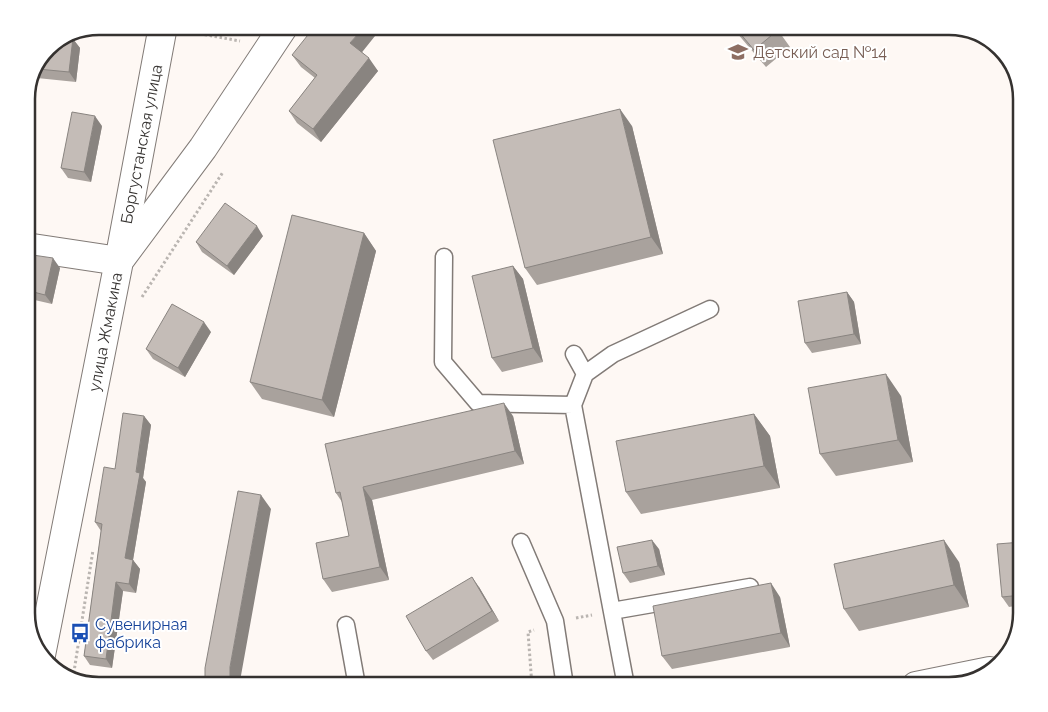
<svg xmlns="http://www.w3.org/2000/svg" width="1048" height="712" font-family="Raleway,sans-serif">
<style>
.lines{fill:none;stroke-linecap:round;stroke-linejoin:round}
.service-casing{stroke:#827b77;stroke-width:19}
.minor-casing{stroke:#827b77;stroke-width:30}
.tertiary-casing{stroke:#827b77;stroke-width:30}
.path{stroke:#bab5b1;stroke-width:3;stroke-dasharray:2.5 2.5;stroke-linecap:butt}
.service{stroke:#fff;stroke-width:16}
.minor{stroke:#fff;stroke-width:28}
.tertiary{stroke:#fff;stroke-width:28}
.wall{fill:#a9a29d}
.shaded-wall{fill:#898480}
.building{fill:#c4bcb7;stroke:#898480}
.labels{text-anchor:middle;stroke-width:4;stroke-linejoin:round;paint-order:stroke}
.education-label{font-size:16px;fill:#785e54;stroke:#fff;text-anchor:start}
.street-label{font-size:16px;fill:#353230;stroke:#fff}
.transit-label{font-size:16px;fill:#164399;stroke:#fff;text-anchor:start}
.rim{fill:none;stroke:#353230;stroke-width:2.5}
</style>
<rect width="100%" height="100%" fill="#fef8f4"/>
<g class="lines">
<defs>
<path id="service" d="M 444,257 L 443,362 L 478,403 L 573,405
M 574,354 L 585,374
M 521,542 L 555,621 L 565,686
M 612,611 L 750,587
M 346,625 L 357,686
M 626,686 L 573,405 L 585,374 L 613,354 L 710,309"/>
<path id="minor" d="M 26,247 L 119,261 L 163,26
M 916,686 L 990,671"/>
<path id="tertiary" d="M 41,655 L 119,261 L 203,148 L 284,26"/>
</defs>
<use href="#service" class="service-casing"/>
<use href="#minor" class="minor-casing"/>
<use href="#tertiary" class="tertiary-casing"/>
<path class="path" d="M 190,32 L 240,41
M 142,297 L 223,172
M 576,618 L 592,615
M 73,678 L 93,550
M 532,686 L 528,632 L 534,630"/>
<use href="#service" class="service"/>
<use href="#minor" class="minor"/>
<use href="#tertiary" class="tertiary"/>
</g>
<path class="wall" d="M 731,26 L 775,26 L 790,47 L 766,67 Z
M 73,39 L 80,48 L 76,82 L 37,78 L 35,75 L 48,47 Z
M 362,52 L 378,71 L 321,142 L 297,123 L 289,111 L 315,78 L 301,67 L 292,55 Z
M 102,126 L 91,182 L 68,178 L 61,168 Z
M 632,126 L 663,254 L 537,285 L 525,268 Z
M 364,233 L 376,251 L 334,417 L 262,399 L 250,382 Z
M 263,236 L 234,275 L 202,252 L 196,242 Z
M 26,254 L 60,268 L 52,304 L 26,298 Z
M 513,266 L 523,279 L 543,362 L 502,372 L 492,358 Z
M 847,292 L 854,302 L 861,344 L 812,353 L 805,343 Z
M 211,332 L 185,377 L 153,359 L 146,349 Z
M 901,396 L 913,462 L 836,476 L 820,454 Z
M 754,414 L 770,436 L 780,488 L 641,514 L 626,492 Z
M 144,416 L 151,425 L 143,478 L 146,482 L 133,560 L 140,569 L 136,593 L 123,591 L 112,668 L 90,665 L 84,656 L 101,531 L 95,522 L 115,469 Z
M 513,416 L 524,464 L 372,500 L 389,580 L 332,592 L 323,579 L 349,536 L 342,502 L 336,493 Z
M 1022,542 L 1022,605 L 1009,607 L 1002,597 Z
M 659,549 L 665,575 L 630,583 L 623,573 Z
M 959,562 L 969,607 L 859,631 L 844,609 Z
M 479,587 L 499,621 L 433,660 L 426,651 Z
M 780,597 L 790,647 L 672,669 L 662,656 Z"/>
<path class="shaded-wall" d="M 365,26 L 383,26 L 359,56 L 350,43 Z
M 74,37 L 73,39 L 80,48 L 76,82 L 69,72 L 66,40 Z
M 369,58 L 378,71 L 321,142 L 313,129 Z
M 620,109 L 632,126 L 663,254 L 651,237 Z
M 95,116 L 102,126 L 91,182 L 84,172 Z
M 257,226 L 263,236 L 234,275 L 227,266 Z
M 364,233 L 376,251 L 334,417 L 322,400 Z
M 53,258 L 60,268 L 52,304 L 45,295 Z
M 513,266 L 523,279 L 543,362 L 533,348 Z
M 847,292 L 854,302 L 861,344 L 854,334 Z
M 204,322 L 211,332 L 185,377 L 178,368 Z
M 886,374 L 901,396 L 913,462 L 898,440 Z
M 504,403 L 513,416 L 524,464 L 515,451 Z
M 754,414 L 770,436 L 780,488 L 764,466 Z
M 144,416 L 151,425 L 143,478 L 146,482 L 133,560 L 140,569 L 136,593 L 129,584 L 125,558 Z
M 26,446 L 31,452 L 26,470 Z
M 363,487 L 372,500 L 389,580 L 380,567 Z
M 261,495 L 271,509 L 240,681 L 240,686 L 230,686 L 230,667 Z
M 652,540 L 659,549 L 665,575 L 658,566 Z
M 944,540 L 959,562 L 969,607 L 954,585 Z
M 472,577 L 479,587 L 499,621 L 492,611 Z
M 116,582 L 123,591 L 112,668 L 106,659 Z
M 771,583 L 780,597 L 790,647 L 781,633 Z"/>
<path class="building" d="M 315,26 L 365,26 L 350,43 L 369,58 L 313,129 L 289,111 L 317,75 L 292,55 Z
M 734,26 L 775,26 L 778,30 L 754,50 Z
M 70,38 L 73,38 L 69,72 L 38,69 L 48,47 Z
M 620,109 L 651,237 L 525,268 L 493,140 Z
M 72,112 L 95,116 L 84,172 L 61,168 Z
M 225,203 L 257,226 L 227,266 L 196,242 Z
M 292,215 L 364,233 L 322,400 L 250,382 Z
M 26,254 L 53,258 L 45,295 L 26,290 Z
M 513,266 L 533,348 L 492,358 L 472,276 Z
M 847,292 L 854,334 L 805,343 L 798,301 Z
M 172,304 L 204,322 L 178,368 L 146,349 Z
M 886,374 L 898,440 L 820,454 L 808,388 Z
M 504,403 L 515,451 L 363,487 L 380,567 L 323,579 L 316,543 L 349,536 L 340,492 L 336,493 L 325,444 Z
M 123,413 L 144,416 L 136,472 L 140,473 L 125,558 L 133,560 L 129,584 L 116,582 L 106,659 L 84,656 L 102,524 L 95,522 L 104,467 L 115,469 Z
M 754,414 L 764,466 L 626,492 L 616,441 Z
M 238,491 L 261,495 L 230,667 L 230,686 L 205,686 L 205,668 Z
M 652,540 L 658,566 L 623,573 L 617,547 Z
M 944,540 L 954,585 L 844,609 L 834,564 Z
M 1022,542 L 1022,595 L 1002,597 L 997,544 Z
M 472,577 L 492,611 L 426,651 L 406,616 Z
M 771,583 L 781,633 L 662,656 L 653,606 Z"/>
<defs>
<symbol id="school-bare" viewBox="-9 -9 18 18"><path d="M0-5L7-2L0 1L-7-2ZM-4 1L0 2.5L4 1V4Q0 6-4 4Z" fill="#8d6e63" stroke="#fff" stroke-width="2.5" paint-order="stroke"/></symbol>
<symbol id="bus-bare" viewBox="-9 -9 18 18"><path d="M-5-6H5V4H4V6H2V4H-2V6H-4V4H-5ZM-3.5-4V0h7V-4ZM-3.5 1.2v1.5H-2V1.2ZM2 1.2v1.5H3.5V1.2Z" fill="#1a4fb4" stroke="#fff" stroke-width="2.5" paint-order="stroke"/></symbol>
</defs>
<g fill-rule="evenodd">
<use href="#school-bare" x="724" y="38" width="28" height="28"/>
<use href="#bus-bare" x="66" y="619" width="28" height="28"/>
</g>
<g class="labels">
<g class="education-label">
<text x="753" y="58">Детский сад №14</text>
</g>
<g class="street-label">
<text transform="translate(141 144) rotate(-79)" y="6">Боргустанская улица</text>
<text transform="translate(105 332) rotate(-79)" y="6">улица Жмакина</text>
</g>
<g class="transit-label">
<text x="95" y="630">Сувенирная<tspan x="95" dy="18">фабрика</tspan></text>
</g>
</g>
<path d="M0 0H1048V712H0ZM99 35H949A64 64 0 0 1 1013 99V613A64 64 0 0 1 949 677H99A64 64 0 0 1 35 613V99A64 64 0 0 1 99 35Z" fill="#fff" fill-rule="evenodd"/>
<path class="rim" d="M99 35H949A64 64 0 0 1 1013 99V613A64 64 0 0 1 949 677H99A64 64 0 0 1 35 613V99A64 64 0 0 1 99 35Z"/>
</svg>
